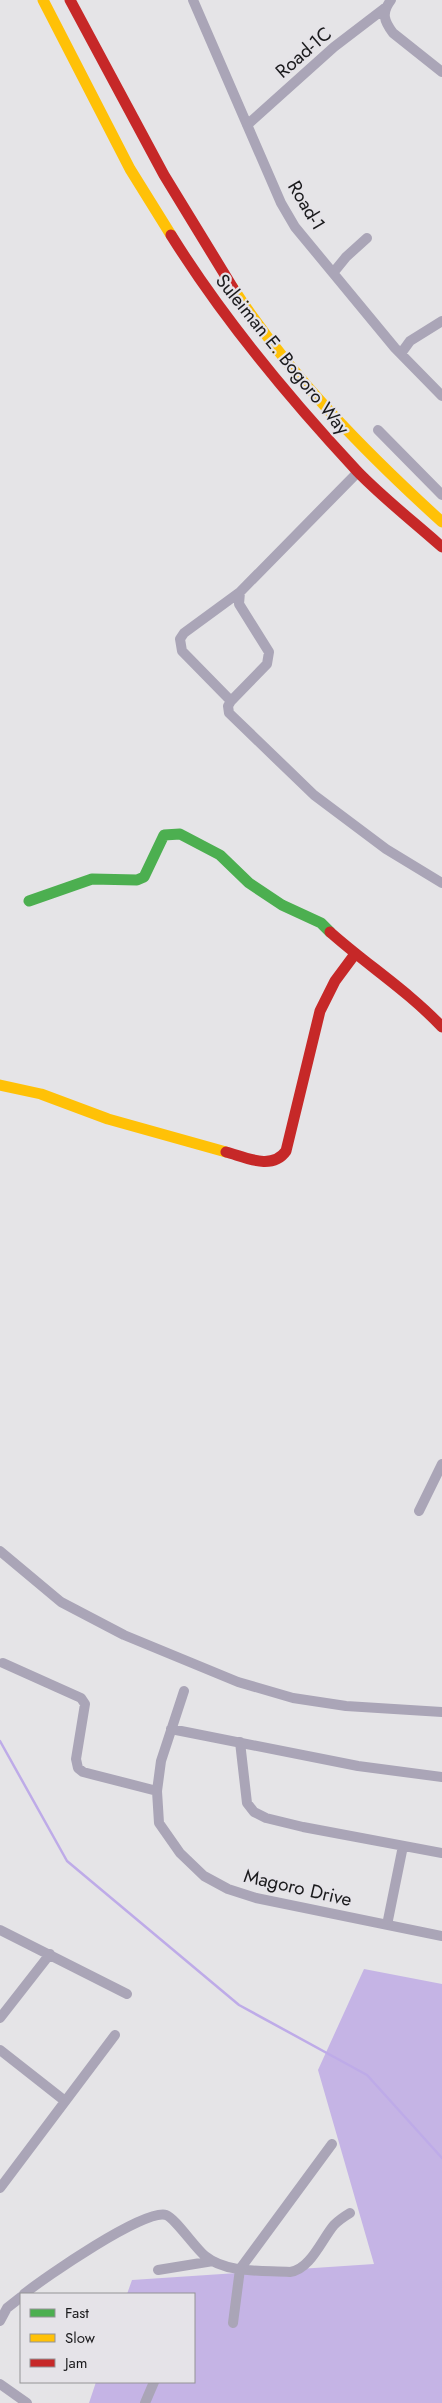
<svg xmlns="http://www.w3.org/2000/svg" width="442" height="2403" font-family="Jost,sans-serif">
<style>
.forest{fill:#c5b4e5}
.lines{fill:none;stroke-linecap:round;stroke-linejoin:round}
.stream{stroke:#beabe8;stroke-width:2.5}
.street{stroke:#aaa5b7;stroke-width:10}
.fast{stroke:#4caf50;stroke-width:11}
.slow{stroke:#ffc107;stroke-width:11}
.jam{stroke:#c62828;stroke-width:11}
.labels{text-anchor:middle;stroke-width:4.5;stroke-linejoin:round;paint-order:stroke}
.street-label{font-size:19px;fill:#1a1a1c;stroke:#e5e3e8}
</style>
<rect width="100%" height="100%" fill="#e5e4e7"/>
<path class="forest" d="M 364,1969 L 442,1984 L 442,2403 L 89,2403 L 96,2382 L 194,2382 L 194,2294 L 127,2294 L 132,2280 L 374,2264 L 318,2070 Z"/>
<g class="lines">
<path class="stream" d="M 0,1741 L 67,1861 L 239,2005 L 367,2075 L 442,2158"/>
<path class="street" d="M 193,0 L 281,203 L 295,227 L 395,348 L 442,396
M 391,0 C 381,13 384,21 393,33 L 442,72
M 247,125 L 334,47 L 385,8
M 333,273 L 346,257 L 367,238
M 402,352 L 410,341 L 442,321
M 378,430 L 442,495
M 240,592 L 239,604 L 269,652 L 267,664 L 231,701 L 228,706 L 229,713 L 314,795 L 386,849 L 442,883
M 231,701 L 182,651 L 180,639 L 184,633 L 240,592 L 358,472
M 419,1511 L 442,1464
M 0,1551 L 61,1602 L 124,1635 L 238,1682 L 293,1698 L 346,1706 L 442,1712
M 3,1663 L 81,1698 L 85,1704 L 76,1759 L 78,1768 L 83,1772 L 157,1791
M 184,1691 L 161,1761 L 157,1791 L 159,1823 L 180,1853 L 204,1876 L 228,1889 L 256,1898 L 442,1936
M 171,1729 L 358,1766 L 442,1777
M 240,1742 L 247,1803 L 254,1812 L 266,1818 L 303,1827 L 442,1853
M 387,1925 L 403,1846
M 0,1930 L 127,1994
M 0,2018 L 50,1954
M 0,2050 L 65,2101
M 0,2188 L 115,2035
M 158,2270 L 213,2261
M 24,2294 C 44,2278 145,2208 166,2215 C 175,2218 195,2248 205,2256 C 227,2274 264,2270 290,2272 C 310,2270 322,2239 334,2225 C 339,2220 345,2216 350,2213
M 0,2321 L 7,2308 L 21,2297
M 233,2323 L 240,2269 L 332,2144
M 0,2384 L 27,2403
M 145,2403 L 154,2382"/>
<path class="fast" d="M 29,901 L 92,879 L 137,880 L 144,877 L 164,835 L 180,834 L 220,855 L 249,883 L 282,905 L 321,923 L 330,932"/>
<path class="slow" d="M 43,0 L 130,169 L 171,235
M 233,288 C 291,377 364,451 442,522
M 0,1085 L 41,1094 L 108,1119 L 226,1152"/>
<path class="jam" d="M 70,0 L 164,175 L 233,288
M 171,235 C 224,320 289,398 357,471 C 383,498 414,522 442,547
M 330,932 C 367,965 408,991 442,1027
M 226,1152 C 245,1157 272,1171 286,1151 L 320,1011 L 335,981 L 355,954"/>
</g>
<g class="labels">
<g class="street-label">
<text transform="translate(303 52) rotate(-41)" y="7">Road-1C</text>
<text transform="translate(307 205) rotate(59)" y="7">Road-1</text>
<text transform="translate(283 354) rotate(51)" y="7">Suleiman E. Bogoro Way</text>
<text transform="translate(298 1887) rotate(13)" y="7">Magoro Drive</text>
</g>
</g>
<rect x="20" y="2293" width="175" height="90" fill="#e5e3e8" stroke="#949396"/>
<rect x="30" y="2309" width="25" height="8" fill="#4caf50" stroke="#949396"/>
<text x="65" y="2318" font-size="15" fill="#1a1a1c">Fast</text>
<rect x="30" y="2334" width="25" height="8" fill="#ffc107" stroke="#949396"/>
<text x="65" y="2343" font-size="15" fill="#1a1a1c">Slow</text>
<rect x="30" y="2359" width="25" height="8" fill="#c62828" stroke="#949396"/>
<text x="65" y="2368" font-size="15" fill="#1a1a1c">Jam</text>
</svg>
